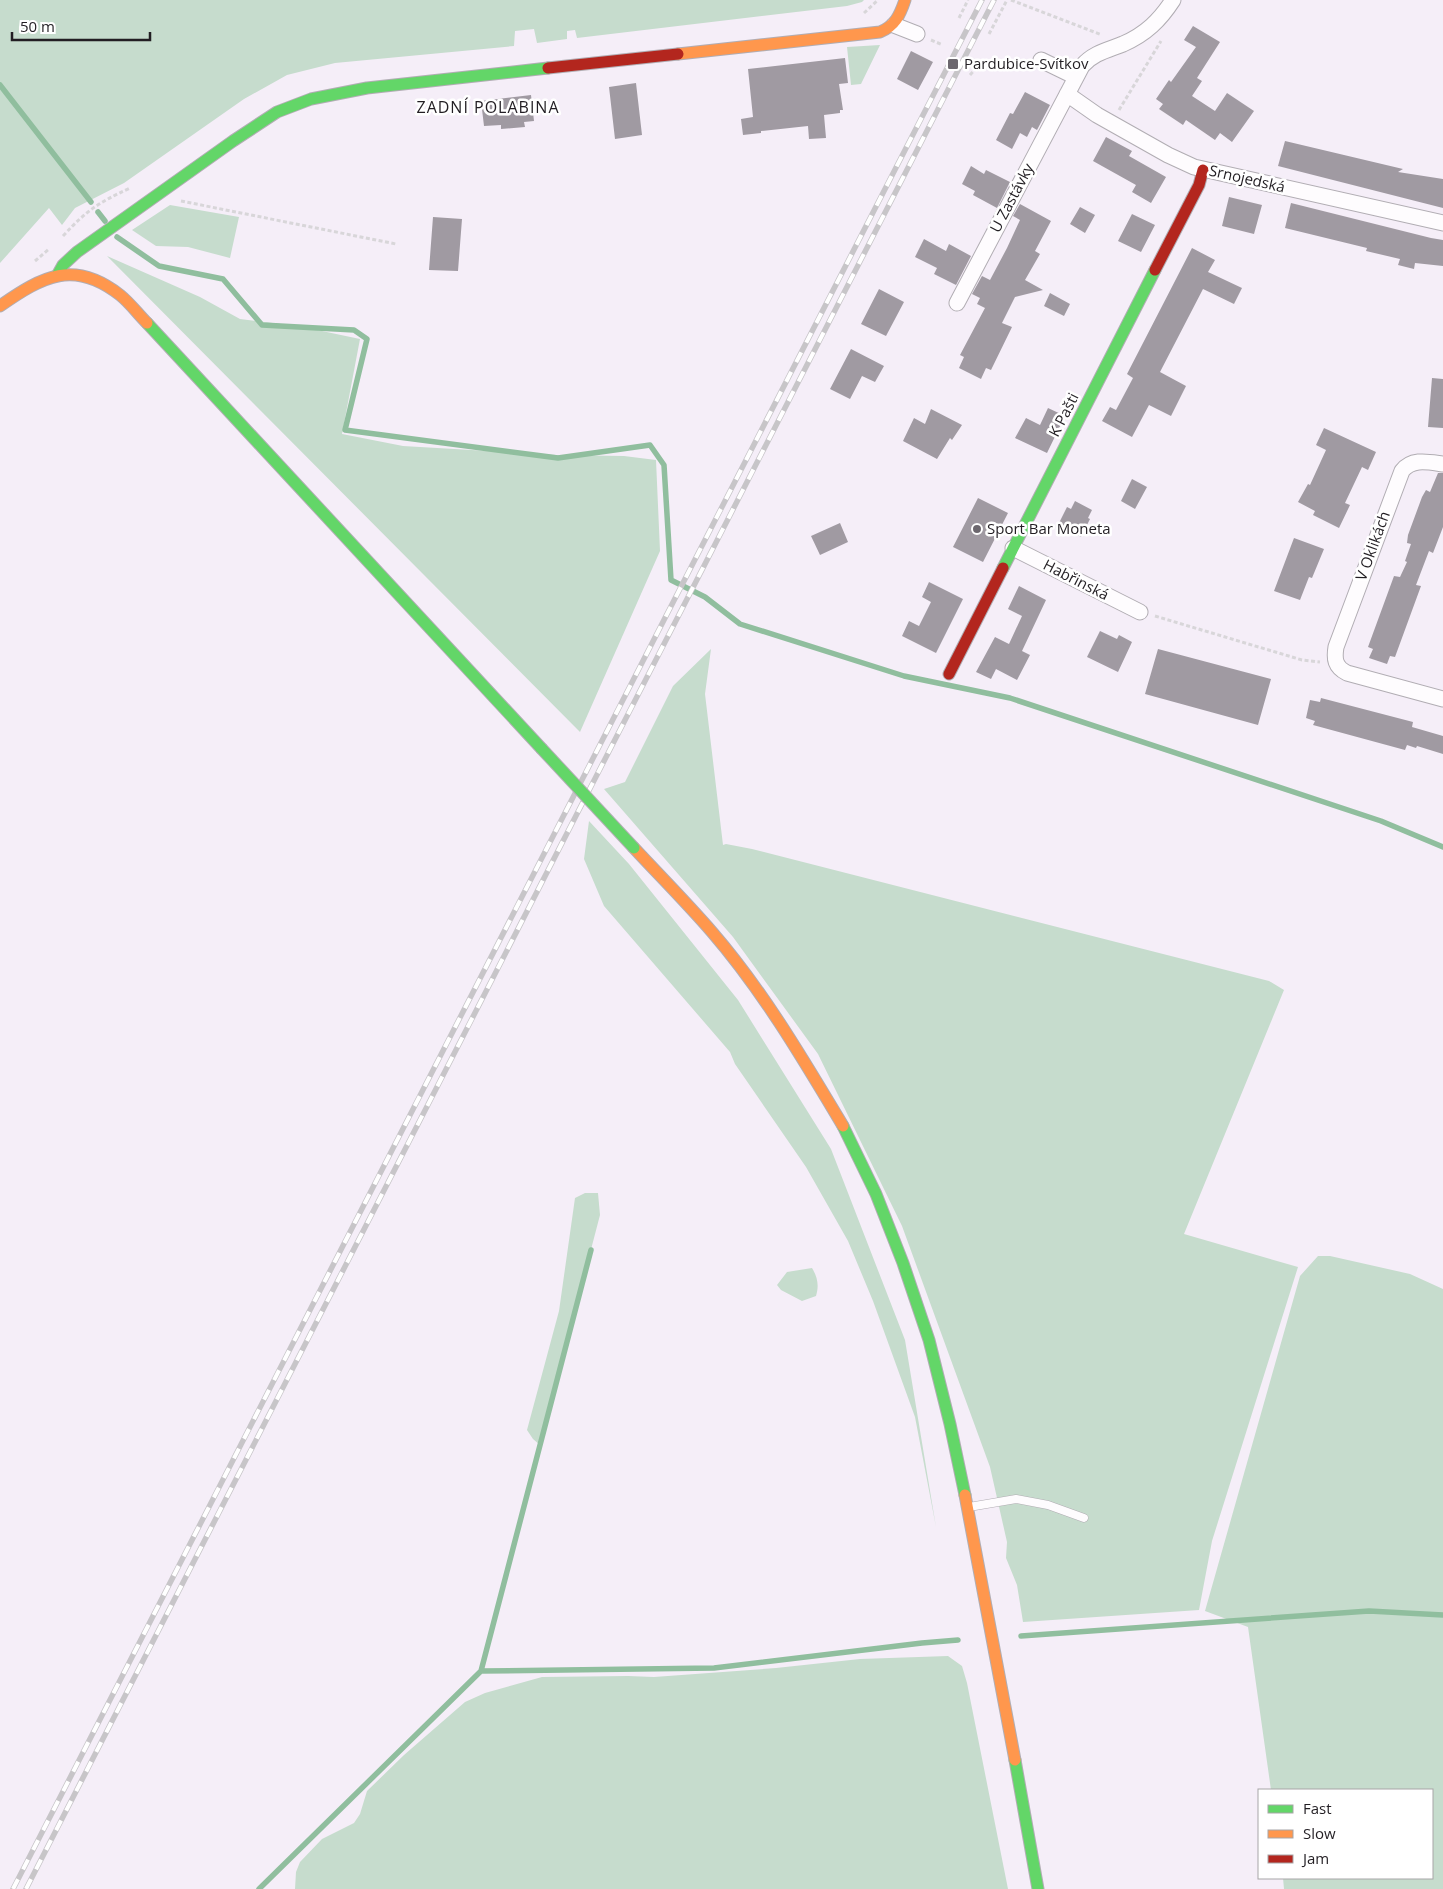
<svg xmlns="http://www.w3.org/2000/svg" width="1443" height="1889" font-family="'Open Sans',sans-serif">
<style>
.green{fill:#c6dccd}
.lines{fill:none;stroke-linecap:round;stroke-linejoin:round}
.stream{stroke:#90be9e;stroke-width:5.5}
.building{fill:#a09aa2}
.lane-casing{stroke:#b1adb3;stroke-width:9}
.street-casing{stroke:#b1adb3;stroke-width:17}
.fast-casing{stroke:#b1adb3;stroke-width:13}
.slow-casing{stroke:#b1adb3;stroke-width:13}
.jam-casing{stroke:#b1adb3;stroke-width:13}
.path{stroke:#d8d6d9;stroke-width:3;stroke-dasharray:4 2.5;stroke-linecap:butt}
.lane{stroke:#fefcfe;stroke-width:8}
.street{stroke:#fefcfe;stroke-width:15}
.fast{stroke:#63d668;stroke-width:11}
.slow{stroke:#ff974d;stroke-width:11}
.jam{stroke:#b3261e;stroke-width:11}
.rail-casing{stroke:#c7c5c8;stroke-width:5.5}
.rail{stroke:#fff;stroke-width:4;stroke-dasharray:11;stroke-linecap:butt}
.fast-bridge-casing{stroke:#b1adb3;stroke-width:13;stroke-linecap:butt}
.fast-bridge{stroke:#63d668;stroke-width:11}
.poi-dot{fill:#6c676e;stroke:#fff;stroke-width:2}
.labels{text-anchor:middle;stroke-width:5;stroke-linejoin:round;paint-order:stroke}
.poi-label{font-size:15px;fill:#221e23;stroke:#fff;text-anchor:start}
.street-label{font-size:15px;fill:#221e23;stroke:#fff}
.neighbourhood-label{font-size:16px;letter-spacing:1px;fill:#221e23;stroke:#fff}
</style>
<rect width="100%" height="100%" fill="#f5eef8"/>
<path class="green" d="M 0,0 L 864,0 L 862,2 L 847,6 L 577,38 L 575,30 L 567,31 L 567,39 L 537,43 L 534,29 L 515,31 L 514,46 L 335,63 L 287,75 L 244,99 L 124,183 L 75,208 L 62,225 L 49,208 L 0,263 Z
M 880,45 L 861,84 L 851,85 L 847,47 Z
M 170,205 L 239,217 L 230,258 L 188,247 L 156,246 L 132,230 Z
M 107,256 L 200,297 L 240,319 L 298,326 L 360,339 L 342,434 L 403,446 L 556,455 L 624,456 L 656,460 L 660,551 L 580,732 Z
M 711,649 L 705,694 L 723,845 L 726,844 L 752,849 L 1269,981 L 1284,990 L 1184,1234 L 1298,1267 L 1212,1541 L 1199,1610 L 1023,1622 L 1017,1585 L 1006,1558 L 1007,1542 L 990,1467 L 902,1226 L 818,1054 L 733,937 L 604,789 L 625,782 L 673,686 Z
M 589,821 L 629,864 L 738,1000 L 831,1149 L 905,1340 L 936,1527 L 915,1417 L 873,1301 L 848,1241 L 806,1167 L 735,1064 L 730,1052 L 604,906 L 584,859 Z
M 585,1193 L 598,1193 L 600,1215 L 540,1445 L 533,1439 L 527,1430 L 559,1311 L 575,1198 Z
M 1318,1256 L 1330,1256 L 1410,1274 L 1443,1289 L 1443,1889 L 1284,1889 L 1283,1878 L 1432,1878 L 1432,1790 L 1271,1790 L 1248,1627 L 1205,1611 L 1300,1276 Z
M 812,1268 C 818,1278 819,1286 816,1296 L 802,1301 L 781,1290 L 777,1285 L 787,1272 Z
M 948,1656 L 962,1666 L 967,1683 L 1008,1889 L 295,1889 L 296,1872 L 300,1862 L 322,1839 L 354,1823 L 360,1814 L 367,1791 L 404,1755 L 465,1702 L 485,1693 L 542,1677 L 628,1676 L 654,1677 L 776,1668 L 860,1659 Z"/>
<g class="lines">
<path class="stream" d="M 0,85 L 91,202
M 98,212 L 105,221
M 117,237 L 159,266 L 223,279 L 262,325 L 354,330 L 367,339 L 345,430 L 558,458 L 650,445 L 664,465 L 671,580 L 705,597 L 740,624 L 904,676 L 1010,698 L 1381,821 L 1443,847
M 1021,1636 L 1369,1611 L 1443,1615
M 481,1671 L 591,1250
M 259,1889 L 481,1671 L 714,1668 L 922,1643 L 958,1640"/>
</g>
<path class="building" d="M 1193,26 L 1220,42 L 1197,78 L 1202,81 L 1192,96 L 1215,111 L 1227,93 L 1254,111 L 1232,142 L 1220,133 L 1215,140 L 1186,120 L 1183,125 L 1159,109 L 1163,104 L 1156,99 L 1169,80 L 1171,82 L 1196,47 L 1184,40 Z
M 911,51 L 933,62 L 918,90 L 897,79 Z
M 845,58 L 848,83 L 839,84 L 843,110 L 840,110 L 840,113 L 824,115 L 826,138 L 809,139 L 808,126 L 761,131 L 761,133 L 743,135 L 741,119 L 753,117 L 748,69 Z
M 636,83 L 642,135 L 615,139 L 609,87 Z
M 1025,92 L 1050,105 L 1037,130 L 1032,127 L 1027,137 L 1020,133 L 1012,149 L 996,140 L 1010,113 L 1013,114 Z
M 531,95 L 534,121 L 524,122 L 525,127 L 501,129 L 501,125 L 484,126 L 481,101 Z
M 1106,137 L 1132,151 L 1129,156 L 1166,177 L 1151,203 L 1132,192 L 1136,185 L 1093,161 Z
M 1285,141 L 1403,169 L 1398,172 L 1443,179 L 1443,208 L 1278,166 Z
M 971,166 L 984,174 L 986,170 L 1010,182 L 997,208 L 973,195 L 975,191 L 962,184 Z
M 1229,197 L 1262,205 L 1254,234 L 1222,226 Z
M 1291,203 L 1431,238 L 1443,240 L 1443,266 L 1415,263 L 1414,269 L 1398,265 L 1400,259 L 1366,251 L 1367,248 L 1285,228 Z
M 1020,204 L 1051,221 L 1035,251 L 1040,254 L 1025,280 L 1043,290 L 1015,297 L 1002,323 L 1012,327 L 991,370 L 986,368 L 981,379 L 959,368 L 964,357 L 960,355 L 985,308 L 977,304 L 980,298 L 972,294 L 982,276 L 990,280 L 1007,248 L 1020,220 L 1013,216 Z
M 1080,207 L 1095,215 L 1085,233 L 1070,224 Z
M 1132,214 L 1155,225 L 1141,252 L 1118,241 Z
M 433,217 L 462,219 L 458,271 L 429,270 Z
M 924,239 L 946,251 L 949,244 L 971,256 L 956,285 L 934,274 L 937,268 L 915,257 Z
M 1192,248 L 1215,260 L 1208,272 L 1242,288 L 1234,304 L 1203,289 L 1160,372 L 1186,386 L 1171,416 L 1149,405 L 1132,437 L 1102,421 L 1110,407 L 1116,410 L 1133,378 L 1127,374 Z
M 879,289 L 904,302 L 886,336 L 861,324 Z
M 1050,293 L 1070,304 L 1064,316 L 1044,306 Z
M 851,349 L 884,366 L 875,382 L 862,376 L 850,399 L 830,389 Z
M 1432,378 L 1443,379 L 1443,428 L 1428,427 Z
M 1048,408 L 1065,416 L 1047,453 L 1015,438 L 1026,418 L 1040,425 Z
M 931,409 L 962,425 L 952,440 L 950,438 L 937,459 L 903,441 L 914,418 L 925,424 Z
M 1324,428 L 1376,452 L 1368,470 L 1362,467 L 1345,503 L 1350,505 L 1339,528 L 1313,515 L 1315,511 L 1298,502 L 1308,484 L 1310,485 L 1326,450 L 1316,445 Z
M 1438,473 L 1443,473 L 1443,527 L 1433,553 L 1429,551 L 1416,585 L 1421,586 L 1395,657 L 1390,656 L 1387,664 L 1369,658 L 1373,649 L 1368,647 L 1394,576 L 1400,577 L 1407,562 L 1405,561 L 1411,544 L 1407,543 L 1408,535 L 1422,497 L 1426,490 L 1430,492 Z
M 1132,479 L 1147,487 L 1135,509 L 1121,501 Z
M 978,498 L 1008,513 L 983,562 L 953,547 Z
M 1075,501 L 1092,510 L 1088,518 L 1090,519 L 1081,537 L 1058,525 L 1067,507 L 1071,509 Z
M 840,523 L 848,542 L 820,555 L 811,536 Z
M 1294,538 L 1324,549 L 1312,578 L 1309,577 L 1300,600 L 1274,591 Z
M 929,582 L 963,599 L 936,653 L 902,636 L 909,621 L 919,626 L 931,602 L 922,597 Z
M 1019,586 L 1046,600 L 1022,651 L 1030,655 L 1017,680 L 996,669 L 991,679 L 976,672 L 995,637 L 1009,644 L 1022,616 L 1008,609 Z
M 1100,631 L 1117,639 L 1119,635 L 1132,642 L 1118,672 L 1087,657 Z
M 1158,649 L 1271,679 L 1258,725 L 1145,694 Z
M 1321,698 L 1413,722 L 1412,727 L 1443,736 L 1443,754 L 1417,746 L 1416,748 L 1407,745 L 1405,750 L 1313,725 L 1315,721 L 1306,718 L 1310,700 L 1320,702 Z"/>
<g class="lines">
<defs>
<path id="lane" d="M 969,1507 L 1016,1499 L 1048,1505 L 1084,1518"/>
<path id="street" d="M 894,25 L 917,34
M 1041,60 L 1076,77
M 1067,94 L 1097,115 L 1168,155 L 1194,167 L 1443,223
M 957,303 L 1082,66 C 1093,53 1108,50 1123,44 C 1146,34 1160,20 1173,0
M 1443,464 C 1428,462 1412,458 1402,471 L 1336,647 C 1334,659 1335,667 1347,673 L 1443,699
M 1013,548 L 1140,612"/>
<path id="fast" d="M 58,274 L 63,265 L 77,252 L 233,141 L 277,112 L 311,99 L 367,88 L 548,68
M 147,323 L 541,748
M 1003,568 L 1155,270
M 843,1126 L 876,1194 L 903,1263 L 929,1340 L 950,1424 L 965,1495
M 1015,1760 L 1038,1889"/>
<path id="slow" d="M 678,54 L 880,32 C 895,26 900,15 905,0
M 0,306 C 43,276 74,259 120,295 C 130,303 138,314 147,323
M 634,848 C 660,876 687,903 712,932 C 763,991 803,1059 843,1126
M 965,1495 L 1015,1760"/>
<path id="jam" d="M 548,68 L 678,54
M 1155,270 L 1199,185 L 1203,170
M 949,674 L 1003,568"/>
</defs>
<use href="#lane" class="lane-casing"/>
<use href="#street" class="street-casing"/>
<use href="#fast" class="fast-casing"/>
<use href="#slow" class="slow-casing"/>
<use href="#jam" class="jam-casing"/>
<path class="path" d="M 1011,0 L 1102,35
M 864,13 L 878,0
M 959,18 L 968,0
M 989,34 L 1007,0
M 931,40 L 943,45
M 970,75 L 980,64 L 1027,61
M 1119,110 L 1161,41
M 181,201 L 396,244
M 63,236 C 87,210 98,203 130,188
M 35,261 L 49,249
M 1155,616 L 1302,660 L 1320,662"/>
<use href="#lane" class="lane"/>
<use href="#street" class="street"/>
<use href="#fast" class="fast"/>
<use href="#slow" class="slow"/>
<use href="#jam" class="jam"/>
<defs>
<path id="rail" d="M 13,1889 L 982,0
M 26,1889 L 994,0"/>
</defs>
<use href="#rail" class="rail-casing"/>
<use href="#rail" class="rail"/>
<defs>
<path id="fast-bridge" d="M 541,748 L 634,848"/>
</defs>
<use href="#fast-bridge" class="fast-bridge-casing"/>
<use href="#fast-bridge" class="fast-bridge"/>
</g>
<g class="poi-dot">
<rect x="947" y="58" width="12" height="12" rx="2.5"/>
<circle cx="977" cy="529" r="5"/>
</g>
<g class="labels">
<g class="poi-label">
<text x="964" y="69">Pardubice-Svítkov</text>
<text x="987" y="534">Sport Bar Moneta</text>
</g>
<g class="street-label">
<text transform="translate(1247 179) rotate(13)" y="5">Srnojedská</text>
<text transform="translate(1012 198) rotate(-62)" y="5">U Zastávky</text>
<text transform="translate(1064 415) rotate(-63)" y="5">K Pašti</text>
<text transform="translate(1373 546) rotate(-70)" y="5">V Oklikách</text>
<text transform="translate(1076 580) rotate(27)" y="5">Habřinská</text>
</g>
<g class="neighbourhood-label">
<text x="488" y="113">ZADNÍ POLABINA</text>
</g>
</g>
<rect x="1258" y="1789" width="175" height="90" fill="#ffffff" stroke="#a7a5a7"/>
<rect x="1268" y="1805" width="25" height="8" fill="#63d668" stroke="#a7a5a7"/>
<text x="1303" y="1814" font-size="15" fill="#221e23">Fast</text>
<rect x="1268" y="1830" width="25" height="8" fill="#ff974d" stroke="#a7a5a7"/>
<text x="1303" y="1839" font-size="15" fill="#221e23">Slow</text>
<rect x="1268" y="1855" width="25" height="8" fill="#b3261e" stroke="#a7a5a7"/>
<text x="1303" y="1864" font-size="15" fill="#221e23">Jam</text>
<path d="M12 32v8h138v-8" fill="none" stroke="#221e23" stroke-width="2.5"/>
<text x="20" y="32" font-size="15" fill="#221e23" stroke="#ffffff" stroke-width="4" paint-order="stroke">50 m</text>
</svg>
